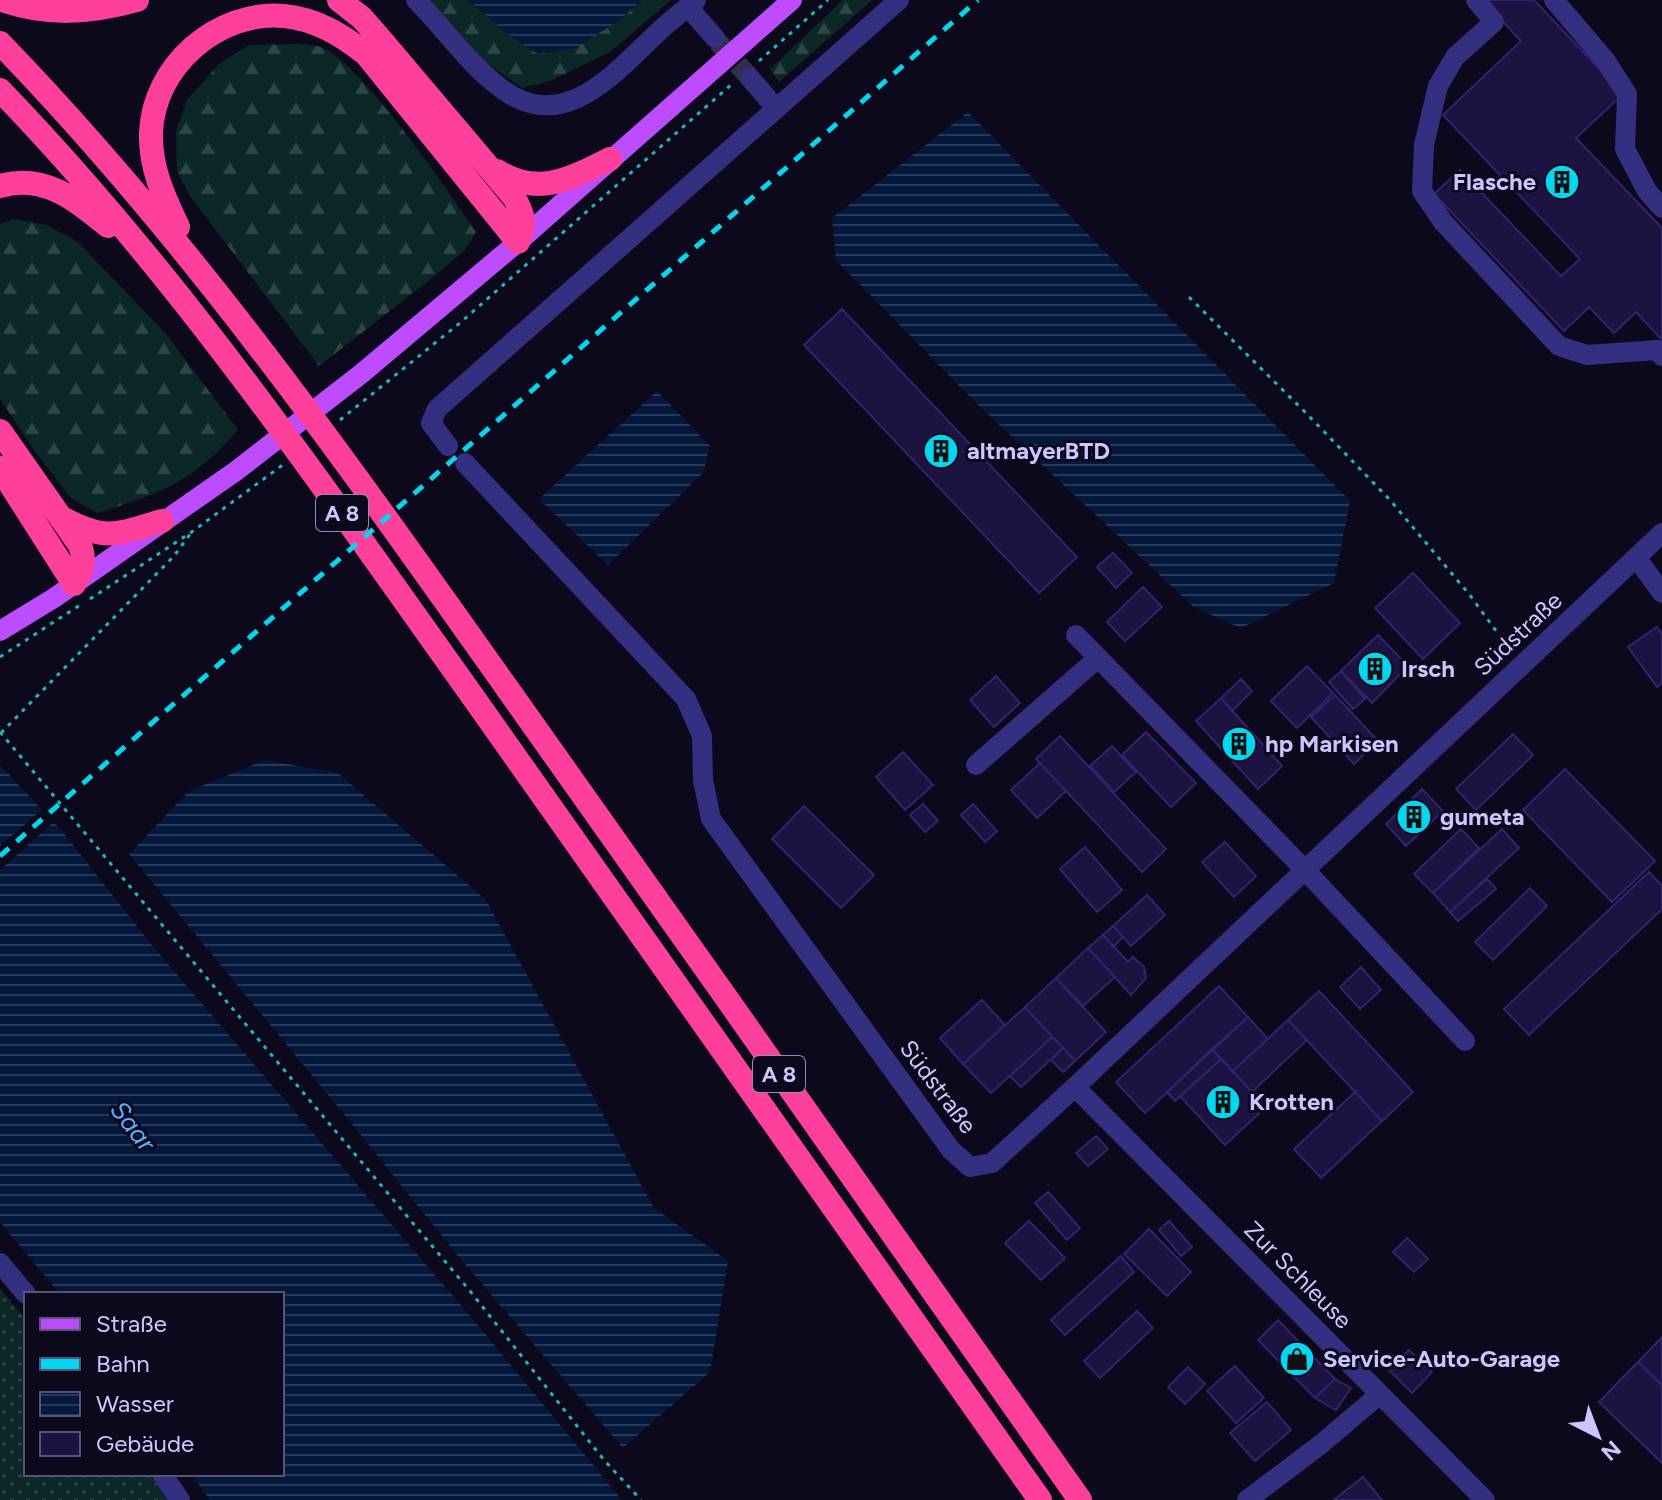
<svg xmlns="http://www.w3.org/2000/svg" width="1662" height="1500" font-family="Figtree,sans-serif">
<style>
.grass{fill:url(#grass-dots)}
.forest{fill:url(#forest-firs)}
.water{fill:url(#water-rules)}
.pier{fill:#0d091d}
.building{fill:#1d1340;stroke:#32236e;stroke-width:2}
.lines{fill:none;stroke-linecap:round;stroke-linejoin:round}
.minor-tunnel{stroke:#332f4a;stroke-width:20;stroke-dasharray:20 10;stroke-linecap:butt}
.path{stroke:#20b8b0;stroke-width:3;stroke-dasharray:4 6;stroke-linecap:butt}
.minor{stroke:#332f81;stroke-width:20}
.major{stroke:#bd4cff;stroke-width:20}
.highway{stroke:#ff409b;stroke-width:24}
.rail{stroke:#00d7f0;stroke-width:5;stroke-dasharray:12 10;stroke-linecap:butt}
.labels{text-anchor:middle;stroke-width:6;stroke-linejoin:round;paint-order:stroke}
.shield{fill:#0d091d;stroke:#938dbb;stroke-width:2}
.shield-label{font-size:22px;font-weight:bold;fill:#ccc5ff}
.poi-label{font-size:24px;font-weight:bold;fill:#ccc5ff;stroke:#0d091d;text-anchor:start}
.street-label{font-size:24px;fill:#ccc5ff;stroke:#0d091d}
.water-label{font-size:26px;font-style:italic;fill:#53afff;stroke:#0d091d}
</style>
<defs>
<pattern id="grass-dots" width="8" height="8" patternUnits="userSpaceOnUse" patternTransform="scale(2)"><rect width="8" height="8" fill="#0c2727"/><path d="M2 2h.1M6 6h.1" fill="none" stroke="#2e4547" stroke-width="1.8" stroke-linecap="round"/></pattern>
<pattern id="forest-firs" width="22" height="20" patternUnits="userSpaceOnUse" patternTransform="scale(2)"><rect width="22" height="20" fill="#0c2727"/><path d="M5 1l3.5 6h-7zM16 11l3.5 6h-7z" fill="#2e4547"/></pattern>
<pattern id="water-rules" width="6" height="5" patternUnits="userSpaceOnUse" patternTransform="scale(2)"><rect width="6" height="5" fill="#04183b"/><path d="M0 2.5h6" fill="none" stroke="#273858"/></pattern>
</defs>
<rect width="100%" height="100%" fill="#0d091d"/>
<path class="grass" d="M 0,1288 L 26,1320 L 26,1474 L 149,1474 L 168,1500 L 0,1500 Z"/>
<path class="forest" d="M 430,0 L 468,0 L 513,38 L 618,21 L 642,0 L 671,0 L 610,52 L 550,81 L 522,88 L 469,51 Z
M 843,0 L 872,0 L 779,82 L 770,69 Z
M 249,45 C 271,45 296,42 317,46 C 355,53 451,195 476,232 L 465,250 L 427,282 L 319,366 L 190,196 L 177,172 L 176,132 L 187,100 L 219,64 Z
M 13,219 L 47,225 L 78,242 L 167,335 L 238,430 C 192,482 163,493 97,513 L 71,498 L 34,450 L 0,399 L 0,224 Z"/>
<path class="water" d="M 468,0 L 642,0 L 618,21 L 576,48 L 538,54 L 513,38 Z
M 968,112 L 1350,501 L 1334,583 L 1241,628 L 1195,608 L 977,404 L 836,260 L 832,218 Z
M 657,391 L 710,446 L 703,473 L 608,565 L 539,499 Z
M 265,760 L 338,773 L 486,900 L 654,1208 L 728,1261 L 710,1372 L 623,1448 L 458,1256 L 348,1119 L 129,854 L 189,791 Z
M 0,765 L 62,831 L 155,949 L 477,1324 L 622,1500 L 210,1500 L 191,1474 L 282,1474 L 282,1294 L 60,1294 L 0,1222 Z"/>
<path class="pier" d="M 45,807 L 57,819 L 0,870 L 0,846 Z"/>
<path class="building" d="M 1487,0 L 1534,0 L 1623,94 L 1576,138 L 1662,228 L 1662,340 L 1636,312 L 1614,333 L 1589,307 L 1564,331 L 1434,194 L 1460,170 L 1561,276 L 1580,259 L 1443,115 L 1521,41 L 1485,2 Z
M 842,309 L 1077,557 L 1039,593 L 804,345 Z
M 1113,553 L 1132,573 L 1116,588 L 1097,567 Z
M 1413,573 L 1460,623 L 1423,659 L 1375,608 Z
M 1143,587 L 1162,607 L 1125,641 L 1107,622 Z
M 1657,627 L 1662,634 L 1662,683 L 1657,687 L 1628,647 Z
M 1378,635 L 1408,666 L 1372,703 L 1341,671 Z
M 1307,666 L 1333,693 L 1297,728 L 1271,701 Z
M 1341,671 L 1365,699 L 1353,709 L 1329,682 Z
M 996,676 L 1020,703 L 994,727 L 970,700 Z
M 1241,679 L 1252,691 L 1232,711 L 1221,698 Z
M 1335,695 L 1378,741 L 1354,764 L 1311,717 Z
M 1221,698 L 1282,766 L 1258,789 L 1196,721 Z
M 1146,732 L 1196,783 L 1171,807 L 1122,755 Z
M 1513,734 L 1533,755 L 1476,810 L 1456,789 Z
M 1060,736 L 1166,849 L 1142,872 L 1036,759 Z
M 1112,746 L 1136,772 L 1114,792 L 1090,766 Z
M 903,752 L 933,785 L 905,810 L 876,777 Z
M 1040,763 L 1066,791 L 1037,818 L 1011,790 Z
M 1565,769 L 1655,861 L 1612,902 L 1523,810 Z
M 1422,789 L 1443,811 L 1406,846 L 1386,824 Z
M 923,804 L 938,821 L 925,832 L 910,815 Z
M 973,804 L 997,831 L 985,842 L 961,815 Z
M 804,806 L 874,875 L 841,908 L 772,839 Z
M 1461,829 L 1479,848 L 1433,893 L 1414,874 Z
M 1502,829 L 1519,848 L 1450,912 L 1433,893 Z
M 1225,842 L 1256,876 L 1234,897 L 1202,862 Z
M 1085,847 L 1122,890 L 1097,912 L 1060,869 Z
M 1649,872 L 1662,886 L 1662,909 L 1529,1035 L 1504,1009 Z
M 1487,879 L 1496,889 L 1458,921 L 1450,912 Z
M 1530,888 L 1547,906 L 1493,960 L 1475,942 Z
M 1147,895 L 1165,915 L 1131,946 L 1113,926 Z
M 1113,926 L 1123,937 L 1113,947 L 1103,935 Z
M 1103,935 L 1128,962 L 1133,957 L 1144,967 L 1146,978 L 1131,995 L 1088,948 Z
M 1088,948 L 1115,977 L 1083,1006 L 1056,978 Z
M 1361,967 L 1381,990 L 1360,1009 L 1340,987 Z
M 1056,978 L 1106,1032 L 1075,1061 L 1025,1007 Z
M 1219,986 L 1248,1017 L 1145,1113 L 1116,1082 Z
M 1319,991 L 1413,1092 L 1382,1121 L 1288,1020 Z
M 982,1000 L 1005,1025 L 963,1064 L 940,1038 Z
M 1025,1007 L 1052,1037 L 991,1093 L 963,1064 Z
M 1248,1017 L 1268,1039 L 1233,1071 L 1212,1049 Z
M 1288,1020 L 1307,1040 L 1252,1092 L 1233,1071 Z
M 1052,1037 L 1063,1048 L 1021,1087 L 1010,1076 Z
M 1063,1048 L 1075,1061 L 1063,1072 L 1051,1060 Z
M 1212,1049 L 1221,1059 L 1175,1101 L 1167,1092 Z
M 1221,1059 L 1266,1107 L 1225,1145 L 1180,1096 Z
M 1355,1092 L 1382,1121 L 1321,1178 L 1294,1149 Z
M 1096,1136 L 1108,1149 L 1088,1166 L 1076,1153 Z
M 1048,1192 L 1080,1228 L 1067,1240 L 1035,1203 Z
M 1029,1221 L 1065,1258 L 1041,1280 L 1005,1243 Z
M 1169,1221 L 1192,1247 L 1181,1256 L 1159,1230 Z
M 1149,1229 L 1191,1272 L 1167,1296 L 1124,1254 Z
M 1407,1238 L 1428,1259 L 1414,1272 L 1393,1252 Z
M 1121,1256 L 1134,1272 L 1065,1335 L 1051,1320 Z
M 1137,1311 L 1153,1328 L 1100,1378 L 1084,1361 Z
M 1278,1320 L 1335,1379 L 1315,1398 L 1258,1340 Z
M 1662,1337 L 1662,1385 L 1638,1362 Z
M 1409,1350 L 1432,1372 L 1412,1393 L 1389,1370 Z
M 1638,1362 L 1662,1385 L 1662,1463 L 1599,1402 Z
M 1235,1366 L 1264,1398 L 1236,1423 L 1207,1391 Z
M 1188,1367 L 1205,1384 L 1185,1404 L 1168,1387 Z
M 1335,1379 L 1351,1388 L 1336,1410 L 1315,1398 Z
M 1267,1402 L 1291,1430 L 1255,1461 L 1230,1433 Z
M 1363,1477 L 1382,1500 L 1334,1500 Z"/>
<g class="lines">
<path class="minor-tunnel" d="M 718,42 L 750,78"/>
<path class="path" d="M 759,61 L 828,0
M 1189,297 L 1307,414 L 1390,500 L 1469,594 L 1510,650
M 340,420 L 461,322 L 732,84
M 90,599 L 193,531 L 284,464
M 0,657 L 83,603
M 0,732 L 470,1291 L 604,1460 L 641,1500
M 1,733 L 174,556 L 191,533"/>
<path class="minor" d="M 416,0 C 445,29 469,65 502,89 C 562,134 612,76 654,36 C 667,23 682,12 696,0
M 1476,0 L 1494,22 L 1455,57 L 1438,86 L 1424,145 L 1422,191 L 1443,222 L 1559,346 L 1587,355 L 1657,350 L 1662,356
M 1554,0 L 1605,60 L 1627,94 L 1625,149 L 1647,191 L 1662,208
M 688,7 L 715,38
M 750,78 L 775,107
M 448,446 L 431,423 L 437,409 L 899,0
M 465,463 L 686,699 L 702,736 L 703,780 L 711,819 L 951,1150 L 970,1167 L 992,1163 L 1075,1087 L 1662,533
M 1636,557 L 1662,593
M 1076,635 L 1306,871 L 1465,1041
M 976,765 L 1098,658
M 1075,1087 L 1485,1500
M 0,1263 L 26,1294
M 162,1474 L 180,1500
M 1247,1500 L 1320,1445 L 1380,1394"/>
<path class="major" d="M 0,631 L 54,598 L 236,471 L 361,374 L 518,242 L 792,0"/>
<path class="highway" d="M 2,0 C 49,16 90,13 137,0
M 0,43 C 191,240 348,464 507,688 C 699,958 889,1229 1080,1500
M 0,90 C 176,272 319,481 466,687 C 658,957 848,1229 1040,1500
M 497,171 C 538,197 570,179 610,159
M 0,186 C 44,173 76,200 108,226
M 178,227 C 164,197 150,168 151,133 C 153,67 217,10 284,16 C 316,19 342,35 366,54 L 518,242 C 527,223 523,214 514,197 L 382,41 L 362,18 L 339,0
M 0,431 L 80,545 C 86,561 82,570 74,584
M 0,468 L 74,584
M 62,518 C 106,542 117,534 162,521"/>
<path class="rail" d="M 0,856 L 978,0"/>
</g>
<defs>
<symbol id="building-disc" viewBox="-11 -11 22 22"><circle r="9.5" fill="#00d7f0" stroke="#0d091d"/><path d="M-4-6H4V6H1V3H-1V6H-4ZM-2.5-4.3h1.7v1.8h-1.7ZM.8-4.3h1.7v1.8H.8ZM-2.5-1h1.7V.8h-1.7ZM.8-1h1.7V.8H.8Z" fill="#111"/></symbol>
<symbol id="shop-disc" viewBox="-11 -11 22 22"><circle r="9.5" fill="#00d7f0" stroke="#0d091d"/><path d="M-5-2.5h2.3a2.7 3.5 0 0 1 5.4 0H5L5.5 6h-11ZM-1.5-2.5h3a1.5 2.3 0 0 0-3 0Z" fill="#111"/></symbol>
</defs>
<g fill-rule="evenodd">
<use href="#building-disc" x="1542" y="162" width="40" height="40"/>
<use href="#building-disc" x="921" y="431" width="40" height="40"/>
<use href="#building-disc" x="1355" y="649" width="40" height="40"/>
<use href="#building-disc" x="1219" y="724" width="40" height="40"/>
<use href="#building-disc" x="1394" y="797" width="40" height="40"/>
<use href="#building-disc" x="1203" y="1082" width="40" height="40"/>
<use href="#shop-disc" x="1277" y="1339" width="40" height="40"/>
</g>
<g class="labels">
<g class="shield">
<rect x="316" y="495" width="52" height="36" rx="6"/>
<rect x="753" y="1056" width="52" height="36" rx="6"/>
</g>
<g class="shield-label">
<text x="342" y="521">A 8</text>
<text x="779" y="1082">A 8</text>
</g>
<g class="poi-label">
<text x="1536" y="190" text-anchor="end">Flasche</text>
<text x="967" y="459">altmayerBTD</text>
<text x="1401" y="677">Irsch</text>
<text x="1265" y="752">hp Markisen</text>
<text x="1440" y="825">gumeta</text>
<text x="1249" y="1110">Krotten</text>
<text x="1323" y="1367">Service-Auto-Garage</text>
</g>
<g class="street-label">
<text transform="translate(1518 634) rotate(-43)" y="8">Südstraße</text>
<text transform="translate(938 1087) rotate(53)" y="8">Südstraße</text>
<text transform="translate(1298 1275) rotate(45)" y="8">Zur Schleuse</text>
</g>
<g class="water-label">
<text transform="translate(133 1126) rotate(52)" y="9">Saar</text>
</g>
</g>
<rect x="24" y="1292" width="260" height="184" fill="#0d091d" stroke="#595477" stroke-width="2"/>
<rect x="40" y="1318" width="40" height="12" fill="#bd4cff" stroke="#595477" stroke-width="2"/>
<text x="96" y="1332" font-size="24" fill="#ccc5ff">Straße</text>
<rect x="40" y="1358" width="40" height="12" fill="#00d7f0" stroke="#595477" stroke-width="2"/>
<text x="96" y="1372" font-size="24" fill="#ccc5ff">Bahn</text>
<rect x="40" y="1392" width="40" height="24" fill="url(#water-rules)" stroke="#595477" stroke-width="2"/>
<text x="96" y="1412" font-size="24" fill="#ccc5ff">Wasser</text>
<rect x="40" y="1432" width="40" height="24" fill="#1d1340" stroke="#595477" stroke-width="2"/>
<text x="96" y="1452" font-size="24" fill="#ccc5ff">Gebäude</text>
<g transform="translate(1598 1436) rotate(138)" stroke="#0d091d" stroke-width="6" paint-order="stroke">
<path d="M0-6L14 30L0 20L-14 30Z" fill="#ccc5ff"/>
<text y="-12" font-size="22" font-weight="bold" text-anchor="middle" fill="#ccc5ff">N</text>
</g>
</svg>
